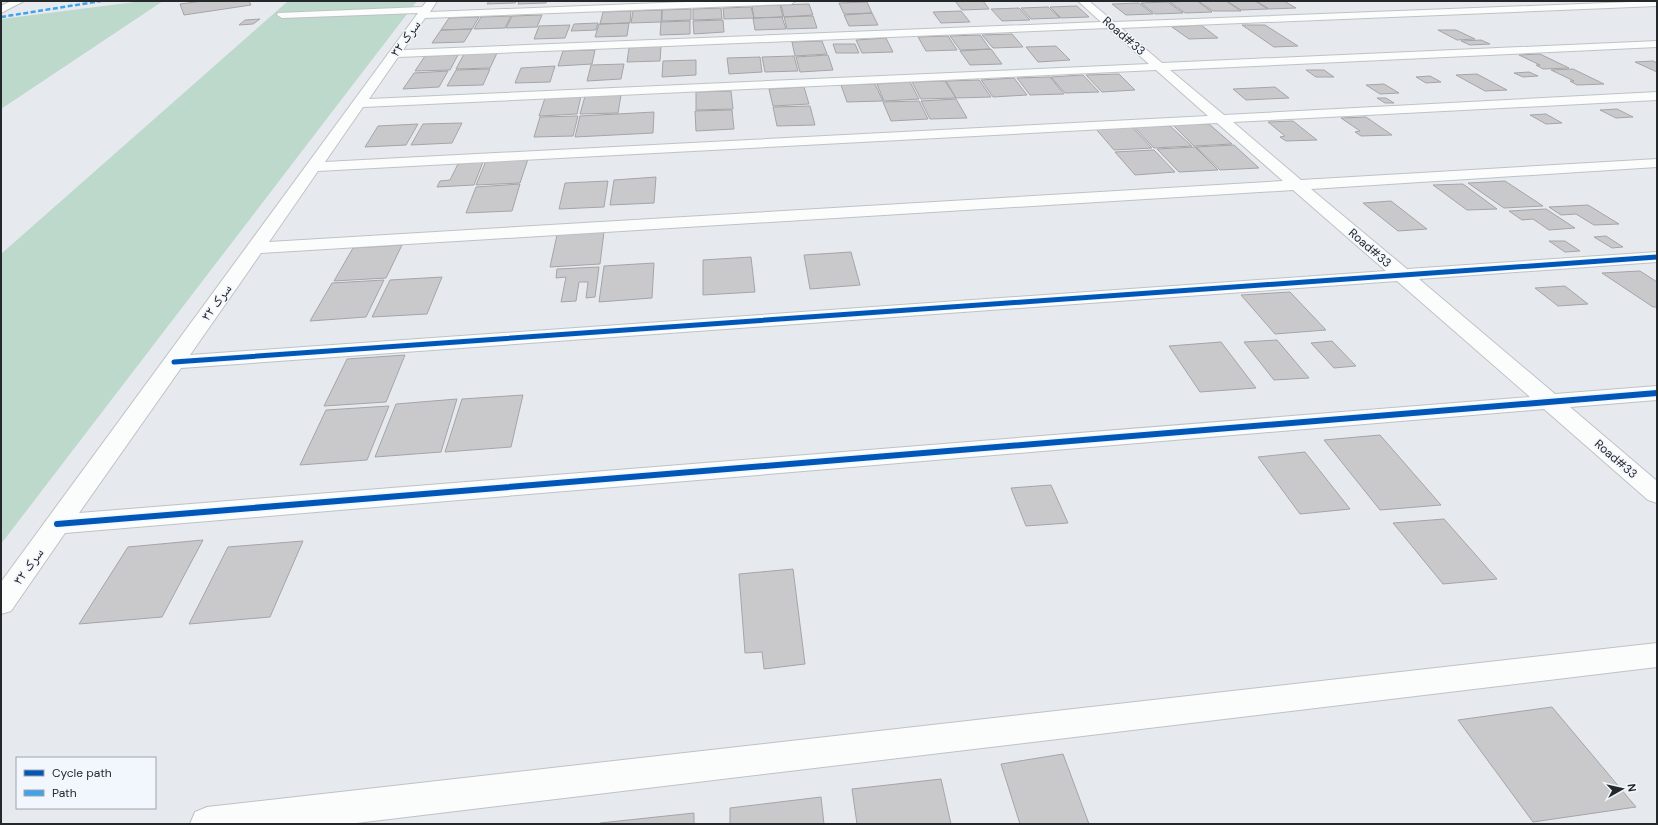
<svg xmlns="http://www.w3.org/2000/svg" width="1658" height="825" font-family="'DM Sans','Noto Naskh Arabic',sans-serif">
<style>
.green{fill:#bcd9cc}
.building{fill:#c9c9cb;stroke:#a5a5a8}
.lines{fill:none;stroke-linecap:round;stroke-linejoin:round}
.minor-casing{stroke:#bfc2c5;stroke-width:2}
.minor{fill:#fbfcfc;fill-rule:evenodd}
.quiet{stroke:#3ea3eb;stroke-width:2.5;stroke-dasharray:5 2.5;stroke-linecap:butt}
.cycleway-far1-casing{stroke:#f1f7fd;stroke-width:7}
.cycleway-casing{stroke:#f1f7fd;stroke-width:9}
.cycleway-far1{stroke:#0057b8;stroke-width:5}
.cycleway{stroke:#0057b8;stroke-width:6}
.labels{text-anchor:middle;stroke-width:3;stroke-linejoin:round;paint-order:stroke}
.far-street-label{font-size:12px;fill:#25282b;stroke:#f1f7fd}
.street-label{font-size:14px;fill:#25282b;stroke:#f1f7fd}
</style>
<rect width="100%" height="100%" fill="#e6eaee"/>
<path class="green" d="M 143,1 L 163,1 L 1,109 L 1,19 Z
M 288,1 L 417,1 L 1,544 L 1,254 Z"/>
<path class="building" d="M 203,1 L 249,1 L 251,5 L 184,15 L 180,4 Z
M 489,1 L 517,1 L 515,3 L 487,4 Z
M 519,1 L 547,1 L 546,3 L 518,4 Z
M 955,1 L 983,1 L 989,9 L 962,10 Z
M 1197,1 L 1212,12 L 1185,13 L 1170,2 Z
M 1198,1 L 1226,1 L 1241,11 L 1213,11 Z
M 1227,1 L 1255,1 L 1268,9 L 1241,10 Z
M 1256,1 L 1284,1 L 1296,8 L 1269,9 Z
M 867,2 L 872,13 L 844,14 L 839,3 Z
M 1168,2 L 1183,13 L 1155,14 L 1141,3 Z
M 1139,3 L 1153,14 L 1126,15 L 1112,4 Z
M 809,4 L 813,15 L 784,17 L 781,5 Z
M 780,5 L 783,17 L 754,18 L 752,6 Z
M 1077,6 L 1089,17 L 1061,18 L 1050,7 Z
M 751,7 L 754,18 L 724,19 L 723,8 Z
M 1048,7 L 1060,18 L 1031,19 L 1021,8 Z
M 721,8 L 722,19 L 693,20 L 693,9 Z
M 1019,8 L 1030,20 L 1002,21 L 991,9 Z
M 691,9 L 691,20 L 662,21 L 662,10 Z
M 662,10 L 661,22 L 631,23 L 633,11 Z
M 631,11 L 630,23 L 600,24 L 603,12 Z
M 961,11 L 970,22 L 941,23 L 933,12 Z
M 872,13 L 878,25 L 849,26 L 844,15 Z
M 542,15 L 537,27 L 506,28 L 512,16 Z
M 511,16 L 505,28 L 474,29 L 481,17 Z
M 813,16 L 817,28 L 787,29 L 784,17 Z
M 479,17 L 472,29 L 441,30 L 449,18 Z
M 782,17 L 786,29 L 755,30 L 753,18 Z
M 260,19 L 253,24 L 239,25 L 245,20 Z
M 723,20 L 724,32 L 694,34 L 693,21 Z
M 690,21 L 690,34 L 660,35 L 661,22 Z
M 598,23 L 596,30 L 571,31 L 574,24 Z
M 629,23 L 627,36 L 595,37 L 599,24 Z
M 570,25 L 565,38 L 534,39 L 539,26 Z
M 1201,25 L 1218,38 L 1189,39 L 1172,27 Z
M 1242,25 L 1265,25 L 1298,46 L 1274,47 Z
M 472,29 L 464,42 L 432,43 L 441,30 Z
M 1438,30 L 1456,30 L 1475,39 L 1457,40 Z
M 1012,34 L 1023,47 L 993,48 L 982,35 Z
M 980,35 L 990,49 L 960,50 L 950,36 Z
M 948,36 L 957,50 L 926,51 L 918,37 Z
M 886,38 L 893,52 L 862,53 L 856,40 Z
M 1481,40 L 1490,44 L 1470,45 L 1461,41 Z
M 822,41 L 827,54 L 795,56 L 792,42 Z
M 833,44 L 855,44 L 859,53 L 836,53 Z
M 661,46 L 660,61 L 627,62 L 629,48 Z
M 1056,46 L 1070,60 L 1038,62 L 1026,47 Z
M 991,49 L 1002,64 L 970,65 L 960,51 Z
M 595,50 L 592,64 L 558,66 L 563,51 Z
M 497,53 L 490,68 L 456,69 L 464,54 Z
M 1540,54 L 1569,68 L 1543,69 L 1536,65 L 1540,65 L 1519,55 Z
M 458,55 L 450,70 L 415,71 L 425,56 Z
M 828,55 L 833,70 L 800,72 L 796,57 Z
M 794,56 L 798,71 L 765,72 L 762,57 Z
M 760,57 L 762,72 L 729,74 L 727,58 Z
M 696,60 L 696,75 L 662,77 L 663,61 Z
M 1653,61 L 1657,63 L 1657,72 L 1635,62 Z
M 624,64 L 621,79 L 587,81 L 591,65 Z
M 555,66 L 550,82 L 515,83 L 521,68 Z
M 490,69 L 483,85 L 447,86 L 456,70 Z
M 1573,69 L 1604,84 L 1577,85 L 1570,81 L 1574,81 L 1551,70 Z
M 1306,70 L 1324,70 L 1334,77 L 1316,77 Z
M 448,71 L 439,87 L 403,89 L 414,73 Z
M 1529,72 L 1538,76 L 1523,77 L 1514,73 Z
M 1119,74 L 1135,90 L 1102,92 L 1086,75 Z
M 1477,74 L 1507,90 L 1485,91 L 1456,75 Z
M 1083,75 L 1099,92 L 1065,93 L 1051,77 Z
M 1430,76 L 1441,82 L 1426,83 L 1416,77 Z
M 1050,77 L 1064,94 L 1030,95 L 1017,78 Z
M 1014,78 L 1027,95 L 993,97 L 981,80 Z
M 979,80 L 991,97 L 956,98 L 946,81 Z
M 945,81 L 956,98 L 921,99 L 912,82 Z
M 910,82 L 919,99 L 884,101 L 877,84 Z
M 875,84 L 883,101 L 847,102 L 841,85 Z
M 1384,84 L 1399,93 L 1380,94 L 1366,85 Z
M 804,87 L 809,104 L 773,106 L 769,89 Z
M 1275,87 L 1289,98 L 1246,100 L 1233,89 Z
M 731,91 L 733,109 L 696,110 L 696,92 Z
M 621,95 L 618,113 L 580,114 L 585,96 Z
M 581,96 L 577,114 L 539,116 L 545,98 Z
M 1377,98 L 1386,98 L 1394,103 L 1385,103 Z
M 956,99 L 967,118 L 930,119 L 921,101 Z
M 919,101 L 928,119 L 891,121 L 883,102 Z
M 810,106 L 815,125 L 777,126 L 773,107 Z
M 1617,109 L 1633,117 L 1616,118 L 1600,110 Z
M 732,110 L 734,129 L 696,131 L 695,111 Z
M 654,112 L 653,133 L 575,137 L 580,116 Z
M 1546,114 L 1562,123 L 1546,124 L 1530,115 Z
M 578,116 L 573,136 L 534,137 L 540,117 Z
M 1366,117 L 1392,135 L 1361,136 L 1355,132 L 1360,131 L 1341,118 Z
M 1293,121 L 1317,140 L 1286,141 L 1280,137 L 1285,136 L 1268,122 Z
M 462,123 L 452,143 L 411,145 L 423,124 Z
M 418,124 L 406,145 L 365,147 L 378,126 Z
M 1209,124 L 1232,144 L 1194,146 L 1173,125 Z
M 1170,126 L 1192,146 L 1154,148 L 1134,127 Z
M 1132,127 L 1152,148 L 1114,150 L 1096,129 Z
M 1234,145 L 1259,168 L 1220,170 L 1196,147 Z
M 1195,147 L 1218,170 L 1179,172 L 1157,149 Z
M 1154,150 L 1175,172 L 1135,175 L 1115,152 Z
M 528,159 L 520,183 L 476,185 L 486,161 Z
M 483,162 L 474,185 L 437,187 L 440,181 L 450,180 L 458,164 Z
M 656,177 L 654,203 L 610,205 L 614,180 Z
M 608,181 L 604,207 L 559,209 L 565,183 Z
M 1505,181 L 1543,206 L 1504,208 L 1468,183 Z
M 520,184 L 512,211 L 466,213 L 476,187 Z
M 1463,184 L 1497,209 L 1467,210 L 1433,185 Z
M 1391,201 L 1427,229 L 1398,231 L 1363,203 Z
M 1588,205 L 1619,224 L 1594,225 L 1576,214 L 1561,215 L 1549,207 Z
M 1546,209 L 1575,228 L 1549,230 L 1533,219 L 1522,220 L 1509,211 Z
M 604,232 L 600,264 L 550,267 L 557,235 Z
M 1606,236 L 1623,247 L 1612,248 L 1594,237 Z
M 1549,241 L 1565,241 L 1580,251 L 1565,252 Z
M 402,245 L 386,278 L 334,281 L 353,248 Z
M 851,252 L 860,285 L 810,289 L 804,255 Z
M 751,257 L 755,292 L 703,295 L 703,260 Z
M 654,263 L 652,298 L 599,302 L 604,266 Z
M 599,267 L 595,297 L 586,298 L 588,282 L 579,282 L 576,301 L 561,302 L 566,277 L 556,278 L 557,269 Z
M 1640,271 L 1657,282 L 1657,307 L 1653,307 L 1602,273 Z
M 442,277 L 427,314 L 372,317 L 390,280 Z
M 384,280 L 366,317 L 310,321 L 332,283 Z
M 1565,286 L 1588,304 L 1558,306 L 1535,288 Z
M 1290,292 L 1326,330 L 1275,334 L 1241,295 Z
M 1277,340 L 1309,378 L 1274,380 L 1244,342 Z
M 1332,341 L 1356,366 L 1334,368 L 1311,343 Z
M 1221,342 L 1256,388 L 1200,392 L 1169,346 Z
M 405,355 L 386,402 L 324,406 L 347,359 Z
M 523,395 L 511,447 L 445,452 L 462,399 Z
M 457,399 L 441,452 L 375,457 L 396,404 Z
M 389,406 L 367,460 L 300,465 L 326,410 Z
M 1380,435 L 1441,505 L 1380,510 L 1324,440 Z
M 1305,452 L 1350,509 L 1300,514 L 1258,457 Z
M 1051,485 L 1068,523 L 1026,526 L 1011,488 Z
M 1444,519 L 1497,579 L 1443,584 L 1393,523 Z
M 203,540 L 162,617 L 79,624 L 128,547 Z
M 303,541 L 270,617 L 189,624 L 228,547 Z
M 793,569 L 805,664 L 764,669 L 762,652 L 745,653 L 739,574 Z
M 1552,707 L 1636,807 L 1533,822 L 1458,720 Z
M 1063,754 L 1089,824 L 1020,824 L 1001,764 Z
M 941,779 L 951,824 L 857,824 L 852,789 Z
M 821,797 L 824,824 L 730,824 L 730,808 Z
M 694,813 L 694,824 L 599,824 L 600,823 Z"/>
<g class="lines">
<defs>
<path id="minor" d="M 11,1 L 24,1 L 1,13 L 1,6 Z
M 427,1 L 437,1 L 430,12 L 711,1 L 796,1 L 791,4 L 425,18 L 403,50 L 1101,22 L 1078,1 L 1089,1 L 1114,22 L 1657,1 L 1657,6 L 1121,28 L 1162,63 L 1657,41 L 1657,47 L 1170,70 L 1224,115 L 1657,92 L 1657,100 L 1233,122 L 1301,180 L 1657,159 L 1657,167 L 1311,189 L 1407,269 L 1657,252 L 1657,262 L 1419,279 L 1555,394 L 1657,386 L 1657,400 L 1570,407 L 1657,481 L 1657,503 L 1648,500 L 1544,409 L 65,533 L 11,611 L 1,614 L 1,582 L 418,13 L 282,18 L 277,15 L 278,13 L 422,7 ZM 1108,28 L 1149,64 L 369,99 L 398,57 ZM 1156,70 L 1208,116 L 325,162 L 363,107 ZM 1217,123 L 1283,181 L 269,242 L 318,171 ZM 1293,190 L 1386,271 L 190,355 L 261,253 ZM 1397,281 L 1530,397 L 79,513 L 181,368 Z
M 1657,643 L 1657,667 L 348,824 L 190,824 L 195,812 L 207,807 Z"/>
</defs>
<use href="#minor" class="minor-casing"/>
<use href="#minor" class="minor"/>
<path class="quiet" d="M 1,17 L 101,1"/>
<defs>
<path id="cycleway-far1" d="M 174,362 L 1657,257"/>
<path id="cycleway" d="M 57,524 L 1657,393"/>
</defs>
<use href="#cycleway-far1" class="cycleway-far1-casing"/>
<use href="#cycleway" class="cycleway-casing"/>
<use href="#cycleway-far1" class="cycleway-far1"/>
<use href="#cycleway" class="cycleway"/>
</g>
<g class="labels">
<g class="far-street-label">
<text transform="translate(1124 36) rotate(41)" y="4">Road#33</text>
<text transform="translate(1370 248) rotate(41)" y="4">Road#33</text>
<text transform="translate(1616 459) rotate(41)" y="4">Road#33</text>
</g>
<g class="street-label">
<text transform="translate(405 38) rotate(-54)" y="5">سرک ۳۲</text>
<text transform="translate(216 302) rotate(-54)" y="5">سرک ۳۲</text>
<text transform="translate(28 566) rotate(-54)" y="5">سرک ۳۲</text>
</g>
</g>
<rect width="1658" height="825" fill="none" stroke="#25282b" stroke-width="4"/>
<rect x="16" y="757" width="140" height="52" fill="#f1f7fd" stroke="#9fa4a9"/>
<rect x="24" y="770" width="20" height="6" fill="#0057b8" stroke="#9fa4a9"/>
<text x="52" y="777" font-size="12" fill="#25282b">Cycle path</text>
<rect x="24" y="790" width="20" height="6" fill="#3ea3eb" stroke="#9fa4a9"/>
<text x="52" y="797" font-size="12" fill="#25282b">Path</text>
<g transform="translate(1622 789) rotate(82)" stroke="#f1f7fd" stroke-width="3" paint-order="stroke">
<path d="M0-3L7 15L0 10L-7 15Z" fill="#25282b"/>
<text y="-6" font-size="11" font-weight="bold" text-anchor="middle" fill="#25282b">N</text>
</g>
</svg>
